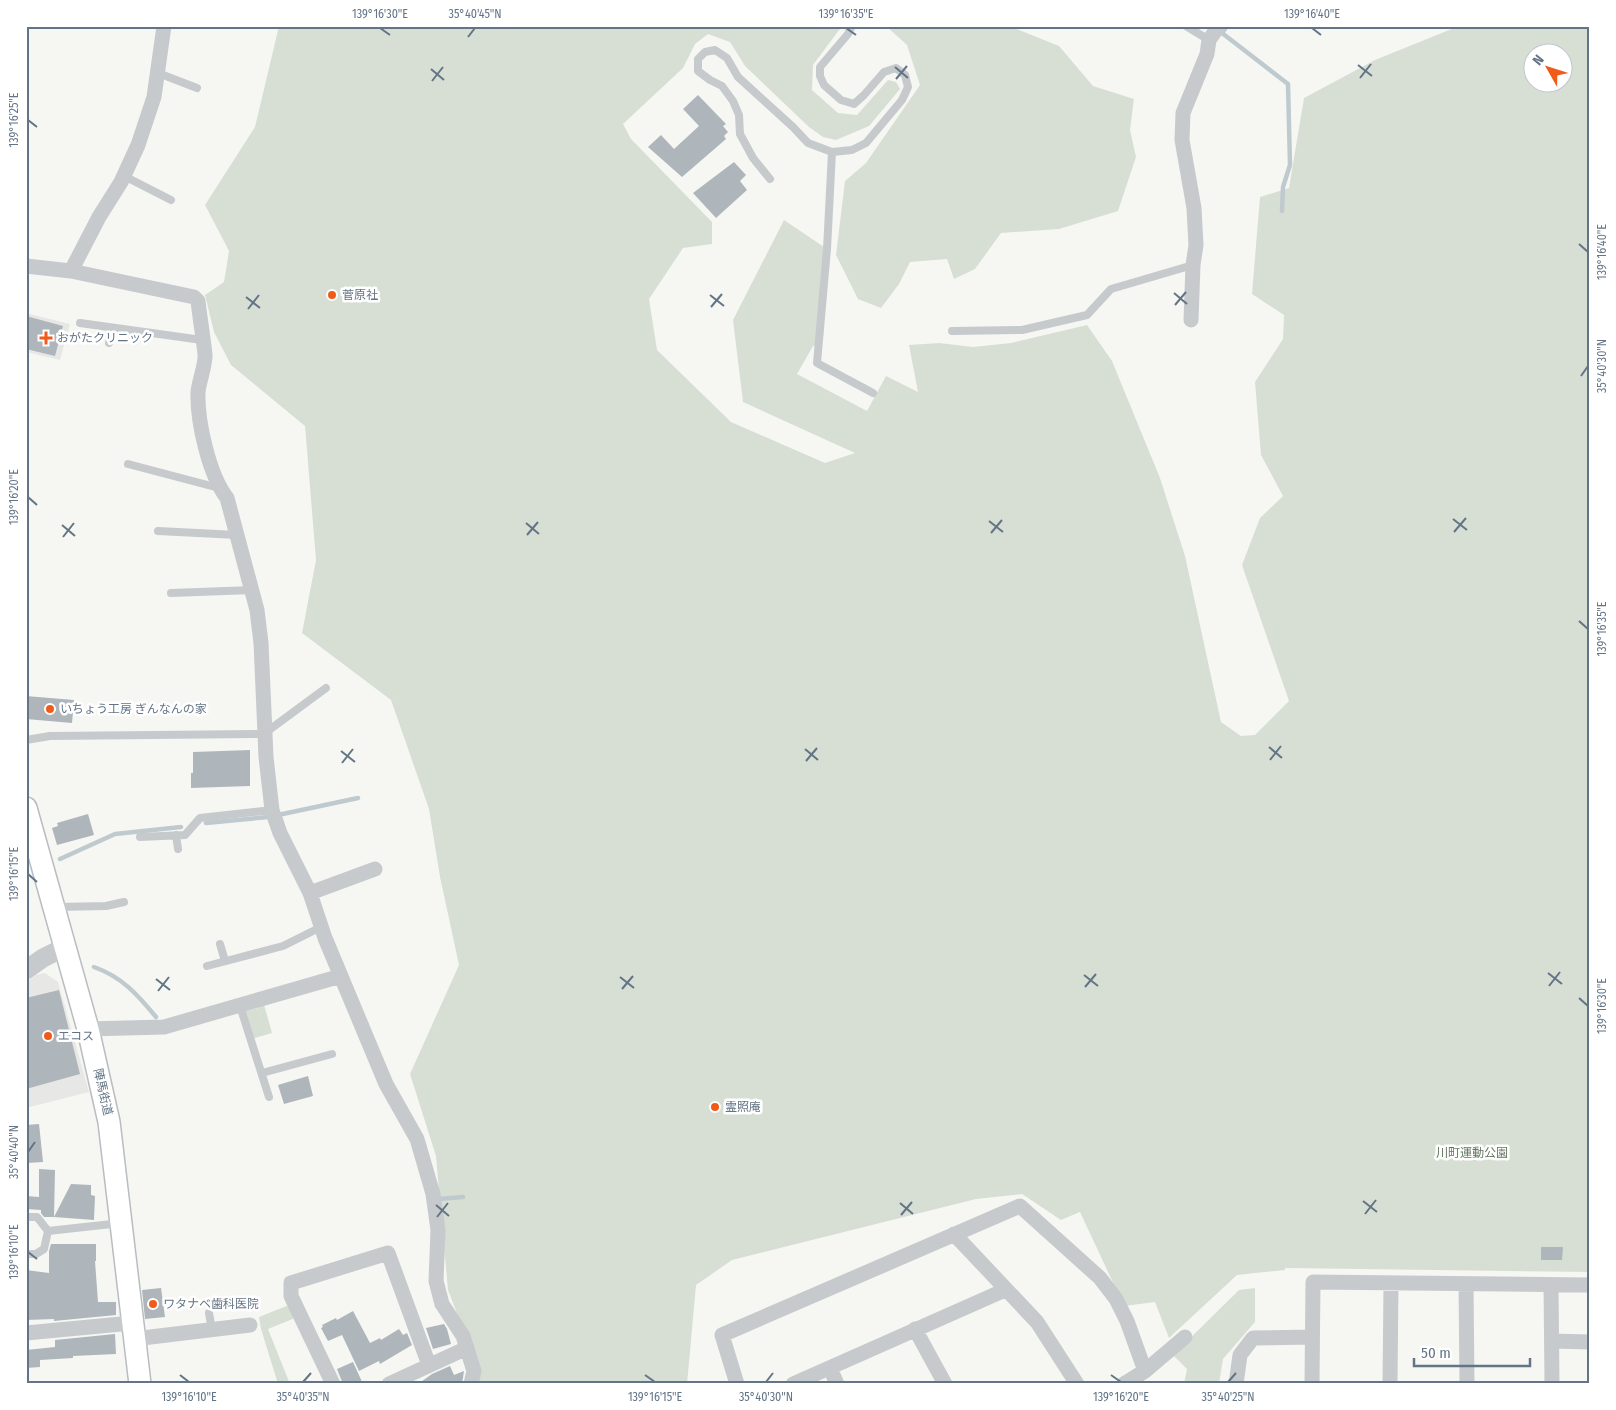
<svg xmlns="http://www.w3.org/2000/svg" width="1616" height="1410" font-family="'Fira Sans Condensed','Noto Sans JP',sans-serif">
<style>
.built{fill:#e7e8e6}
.green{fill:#d7dfd4;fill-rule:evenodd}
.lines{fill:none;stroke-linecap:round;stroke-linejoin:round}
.stream{stroke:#bfcacf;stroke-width:4.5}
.building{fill:#aeb5bb}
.secondary-casing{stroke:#b8bdc2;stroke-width:24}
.service{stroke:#c6cacd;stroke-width:8}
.minor{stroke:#c6cacd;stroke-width:15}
.tertiary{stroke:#c6cacd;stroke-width:19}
.secondary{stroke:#fff;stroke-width:21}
.ticks{fill:none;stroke:#637486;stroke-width:2}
.poi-dot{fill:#f05b1a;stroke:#fff;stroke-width:2}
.labels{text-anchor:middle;stroke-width:5;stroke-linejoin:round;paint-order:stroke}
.poi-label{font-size:12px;fill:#637486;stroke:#fff;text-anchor:start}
.street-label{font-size:12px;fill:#637486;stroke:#fff}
.park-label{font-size:12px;fill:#62785f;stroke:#fff}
.neatline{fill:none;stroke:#637486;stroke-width:2}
.ticks-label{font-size:12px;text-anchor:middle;fill:#637486}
</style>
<rect width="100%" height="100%" fill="#f6f7f3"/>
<path class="built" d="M 26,313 L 70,324 L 60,360 L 26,352 Z
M 45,973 L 58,982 L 89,1092 L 26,1108 L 26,982 L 36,975 Z"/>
<path class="green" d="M 279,26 L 842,26 L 813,65 L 812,90 L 838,113 L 857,115 L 888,80 L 896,82 L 900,89 L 869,126 L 836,140 L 823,137 L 809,127 L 745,66 L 730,42 L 708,34 L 695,44 L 683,68 L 623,124 L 631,139 L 712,222 L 712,244 L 683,248 L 649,299 L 657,350 L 731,422 L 825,463 L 855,453 L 743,402 L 733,320 L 784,220 L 827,249 L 818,345 L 813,346 L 797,374 L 867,411 L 886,376 L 918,392 L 909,345 L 939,343 L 973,347 L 1011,343 L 1087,325 L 1112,361 L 1160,478 L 1185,556 L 1221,722 L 1241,736 L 1255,735 L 1289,701 L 1242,565 L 1260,518 L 1283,496 L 1261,455 L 1255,382 L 1283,339 L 1284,315 L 1252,294 L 1260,197 L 1289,188 L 1304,98 L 1375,60 L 1459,26 L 1590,26 L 1590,1272 L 1285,1268 L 1285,1270 L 1237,1275 L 1169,1338 L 1155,1302 L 1124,1306 L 1080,1212 L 1061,1220 L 1022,1194 L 976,1199 L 732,1260 L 696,1285 L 687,1384 L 476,1384 L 474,1357 L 448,1290 L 436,1156 L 410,1074 L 459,965 L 440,877 L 429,809 L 391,700 L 302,633 L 316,560 L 305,426 L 231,365 L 214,332 L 205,295 L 224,282 L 229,251 L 205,205 L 255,127 ZM 1534,52 L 1564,52 L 1564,82 L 1534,82 Z
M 886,26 L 1009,26 L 1059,46 L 1093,86 L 1134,99 L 1130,130 L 1136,157 L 1118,211 L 1059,229 L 1001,233 L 975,269 L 954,279 L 947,259 L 910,262 L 899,284 L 881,308 L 858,299 L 836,255 L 845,181 L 866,163 L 920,85 L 907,45 Z
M 263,1001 L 272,1033 L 251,1039 L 242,1012 L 258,1008 Z
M 1255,1288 L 1255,1322 L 1223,1359 L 1219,1384 L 1184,1384 L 1187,1369 L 1173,1355 L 1239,1290 Z
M 294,1303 L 300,1316 L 268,1329 L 290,1384 L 278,1384 L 261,1329 L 259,1317 Z"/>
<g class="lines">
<path class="stream" d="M 1227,26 L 1222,33 L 1288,84 L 1290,165 L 1283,187 L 1282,211
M 278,815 L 358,798
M 206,823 L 268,817
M 60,859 L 115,834 L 181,827
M 94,967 C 122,977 137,994 156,1017
M 438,1199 L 463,1197"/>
</g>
<path class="building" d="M 698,95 L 726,124 L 723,126 L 728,132 L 724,136 L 726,139 L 682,177 L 648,147 L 661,135 L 674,149 L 699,126 L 683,109 Z
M 734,162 L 746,175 L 740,181 L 747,190 L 716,218 L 693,193 Z
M 26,316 L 63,326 L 55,356 L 26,349 Z
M 26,696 L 74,700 L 72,723 L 26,719 Z
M 250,750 L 250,786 L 191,788 L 191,773 L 193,773 L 193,752 Z
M 88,814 L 94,835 L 57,845 L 52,828 L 58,826 L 57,823 Z
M 59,990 L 80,1074 L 26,1089 L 26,998 Z
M 308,1076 L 313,1096 L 284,1104 L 278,1085 Z
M 39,1124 L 43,1162 L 26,1163 L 26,1125 Z
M 39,1169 L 55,1170 L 54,1217 L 44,1217 L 41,1213 L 41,1210 L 26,1209 L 26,1196 L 39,1197 Z
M 71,1184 L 91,1185 L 91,1195 L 95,1196 L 94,1220 L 54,1217 Z
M 51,1244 L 96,1244 L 96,1261 L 95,1261 L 98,1302 L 116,1302 L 116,1315 L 54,1321 L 54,1319 L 26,1320 L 26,1270 L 49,1273 L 49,1251 Z
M 1541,1247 L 1563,1247 L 1562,1260 L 1541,1260 Z
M 161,1288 L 165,1317 L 145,1319 L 142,1290 Z
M 353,1311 L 370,1343 L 380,1338 L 381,1340 L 399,1329 L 403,1335 L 407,1333 L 412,1345 L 380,1364 L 379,1361 L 359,1371 L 342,1335 L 328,1341 L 321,1328 L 323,1327 L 322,1325 L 336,1318 L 337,1320 Z
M 444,1324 L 447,1329 L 451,1344 L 433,1349 L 426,1328 Z
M 115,1334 L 116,1354 L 73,1356 L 73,1358 L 40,1360 L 40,1367 L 26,1368 L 26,1350 L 55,1347 L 55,1340 Z
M 353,1362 L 363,1384 L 343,1384 L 337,1369 Z
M 450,1366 L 454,1375 L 464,1371 L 462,1384 L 418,1384 L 432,1374 Z"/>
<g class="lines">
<defs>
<path id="secondary" d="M 26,808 L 88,1029 L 109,1122 L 140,1384"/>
</defs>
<use href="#secondary" class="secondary-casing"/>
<path class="service" d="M 1186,26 L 1209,40
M 158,73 L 197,88
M 832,152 L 827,249 L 817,363 L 873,393
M 124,176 L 171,200
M 770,179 L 753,158 L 740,134 L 739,115 L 733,101 L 722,86 L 710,80 L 698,71 L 698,59 L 705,52 L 715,50 L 727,58 L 738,77 L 793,127 L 808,143 L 832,152 L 852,150 L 866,143 L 902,100 L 908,87 L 905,75 L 896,68 L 884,72 L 864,95 L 854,104 L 841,100 L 824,85 L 820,76 L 820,67 L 848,34 L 852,26
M 80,323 L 202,340
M 952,331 L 1022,330 L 1087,315 L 1111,289 L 1193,265
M 109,343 L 111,328
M 128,464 L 219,488
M 158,531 L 237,535
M 171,593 L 253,590
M 26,740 L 50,736 L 258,734 L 265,733 L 326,688
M 176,835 L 178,849
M 140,837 L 185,835 L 200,818 L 272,810
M 57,907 L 106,906 L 124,902
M 220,944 L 225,961
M 207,966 L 283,946 L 321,927
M 240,1006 L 269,1097
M 262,1073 L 332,1054
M 26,1217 L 37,1217 L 48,1231 L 44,1249 L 36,1254 L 26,1254
M 48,1231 L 121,1223
M 209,1313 L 212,1330"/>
<path class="minor" d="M 26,266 L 71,271 L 194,297 L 198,301 C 200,319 203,336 205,354 C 206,364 199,381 198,392 C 197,421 209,475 227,498 L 257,610 L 261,643 L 266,757 L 272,810 L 280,833 L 310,893 L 325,938 L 386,1084 L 417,1139 L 433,1194 L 438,1230 L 436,1281 L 442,1304 L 463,1336 L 474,1371 L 471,1384
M 71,271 L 99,217 L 121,182 L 138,145 L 154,97 L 164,26
M 1191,320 L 1193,265 L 1196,245 L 1194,208 L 1182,140 L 1183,113 L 1207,54 L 1209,40 L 1219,26
M 310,893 L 375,869
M 88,1029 L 164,1027 L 341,976
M 954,1234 L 1037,1322 L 1077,1384
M 1466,1284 L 1467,1384
M 1551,1285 L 1552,1384
M 915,1329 L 945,1384
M 26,1333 L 132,1323
M 134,1339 L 250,1325
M 1552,1341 L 1590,1342
M 830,1368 L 837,1384
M 333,1384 L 291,1296 L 291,1283 L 388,1253 L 429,1365
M 389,1384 L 467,1348
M 737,1384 L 722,1335 L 1020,1206 L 1100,1278 L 1116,1299 L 1127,1321 L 1145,1371
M 793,1384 L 1005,1290
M 1124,1384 L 1145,1371 L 1185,1337
M 1236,1384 L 1240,1355 L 1253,1338 L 1312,1337
M 1312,1384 L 1313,1282 L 1590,1285
M 1390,1384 L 1391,1283"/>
<path class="tertiary" d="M 26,970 L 43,958 L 65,947"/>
<use href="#secondary" class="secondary"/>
</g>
<path class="ticks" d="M 380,28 L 390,35M 846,28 L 856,35M 1312,28 L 1321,35M 468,37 L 475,28M 1358,65 L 1372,76M 895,67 L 908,78M 431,69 L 444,80M 1360,78 L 1371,64M 896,79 L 907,66M 432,81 L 443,67M 28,120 L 37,127M 1579,244 L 1588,252M 1174,293 L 1187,304M 710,295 L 724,306M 246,297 L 260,308M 1175,305 L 1186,292M 711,307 L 722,294M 248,309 L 259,295M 1581,376 L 1588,366M 28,497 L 37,505M 1453,519 L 1467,530M 989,521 L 1003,532M 526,523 L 539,534M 62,525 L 75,536M 1454,532 L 1466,518M 991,533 L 1002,520M 527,535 L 538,522M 63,537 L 74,523M 1579,621 L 1588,629M 1269,747 L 1282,758M 805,749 L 818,760M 341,751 L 355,762M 1270,760 L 1281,746M 806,761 L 817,748M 342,763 L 353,749M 28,874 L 37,882M 1548,973 L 1562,984M 1084,975 L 1098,986M 620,977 L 634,988M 156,979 L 170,990M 1549,986 L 1560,972M 1085,987 L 1096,974M 622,989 L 633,976M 158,991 L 169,977M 1579,998 L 1588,1006M 28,1152 L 35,1142M 1363,1201 L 1377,1212M 900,1203 L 913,1214M 436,1205 L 449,1216M 1365,1214 L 1376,1200M 901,1215 L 912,1202M 437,1217 L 448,1203M 28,1252 L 37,1259M 180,1375 L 189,1382M 645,1375 L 655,1382M 1111,1375 L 1121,1382M 303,1382 L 311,1373M 766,1382 L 773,1373M 1228,1382 L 1236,1373"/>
<g class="poi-dot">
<circle cx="332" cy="295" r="5"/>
<path d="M43.5 330.5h5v5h5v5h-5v5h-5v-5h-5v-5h5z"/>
<circle cx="50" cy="709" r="5"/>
<circle cx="48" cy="1036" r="5"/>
<circle cx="715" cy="1107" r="5"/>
<circle cx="153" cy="1304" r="5"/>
</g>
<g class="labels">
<g class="poi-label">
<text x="342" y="299">菅原社</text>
<text x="57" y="342">おがたクリニック</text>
<text x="60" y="713">いちょう工房 ぎんなんの家</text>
<text x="58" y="1040">エコス</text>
<text x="725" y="1111">霊照庵</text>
<text x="163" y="1308">ワタナベ歯科医院</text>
</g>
<g class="street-label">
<text transform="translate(103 1092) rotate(77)" y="4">陣馬街道</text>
</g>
<g class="park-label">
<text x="1472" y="1157">川町運動公園</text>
</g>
</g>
<rect width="1616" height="1410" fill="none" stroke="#ffffff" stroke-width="55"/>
<g transform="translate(1548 68) rotate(309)"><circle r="24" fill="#ffffff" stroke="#c1c7cf"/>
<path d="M0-4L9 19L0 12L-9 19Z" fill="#f05b1a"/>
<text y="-8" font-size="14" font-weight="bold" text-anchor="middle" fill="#637486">N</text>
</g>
<path d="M1414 1358v8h116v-8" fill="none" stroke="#637486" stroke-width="2.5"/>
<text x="1421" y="1358" font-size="15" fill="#637486" stroke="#ffffff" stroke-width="4" paint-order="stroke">50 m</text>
<rect x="28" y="28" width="1560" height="1354" class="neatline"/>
<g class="ticks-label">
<text x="380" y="18">139°16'30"E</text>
<text x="475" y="18">35°40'45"N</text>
<text x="846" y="18">139°16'35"E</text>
<text x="1312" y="18">139°16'40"E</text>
<text transform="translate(14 120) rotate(-90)" y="4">139°16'25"E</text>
<text transform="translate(1602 252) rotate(-90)" y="4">139°16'40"E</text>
<text transform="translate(1602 366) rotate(-90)" y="4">35°40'30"N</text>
<text transform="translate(14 497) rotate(-90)" y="4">139°16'20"E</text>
<text transform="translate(1602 629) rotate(-90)" y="4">139°16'35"E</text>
<text transform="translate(14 874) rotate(-90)" y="4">139°16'15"E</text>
<text transform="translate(1602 1006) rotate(-90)" y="4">139°16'30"E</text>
<text transform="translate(14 1152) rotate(-90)" y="4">35°40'40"N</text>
<text transform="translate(14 1252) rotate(-90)" y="4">139°16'10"E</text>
<text x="189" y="1401">139°16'10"E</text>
<text x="303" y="1401">35°40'35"N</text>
<text x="655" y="1401">139°16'15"E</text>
<text x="766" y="1401">35°40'30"N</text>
<text x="1121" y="1401">139°16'20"E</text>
<text x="1228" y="1401">35°40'25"N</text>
</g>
</svg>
